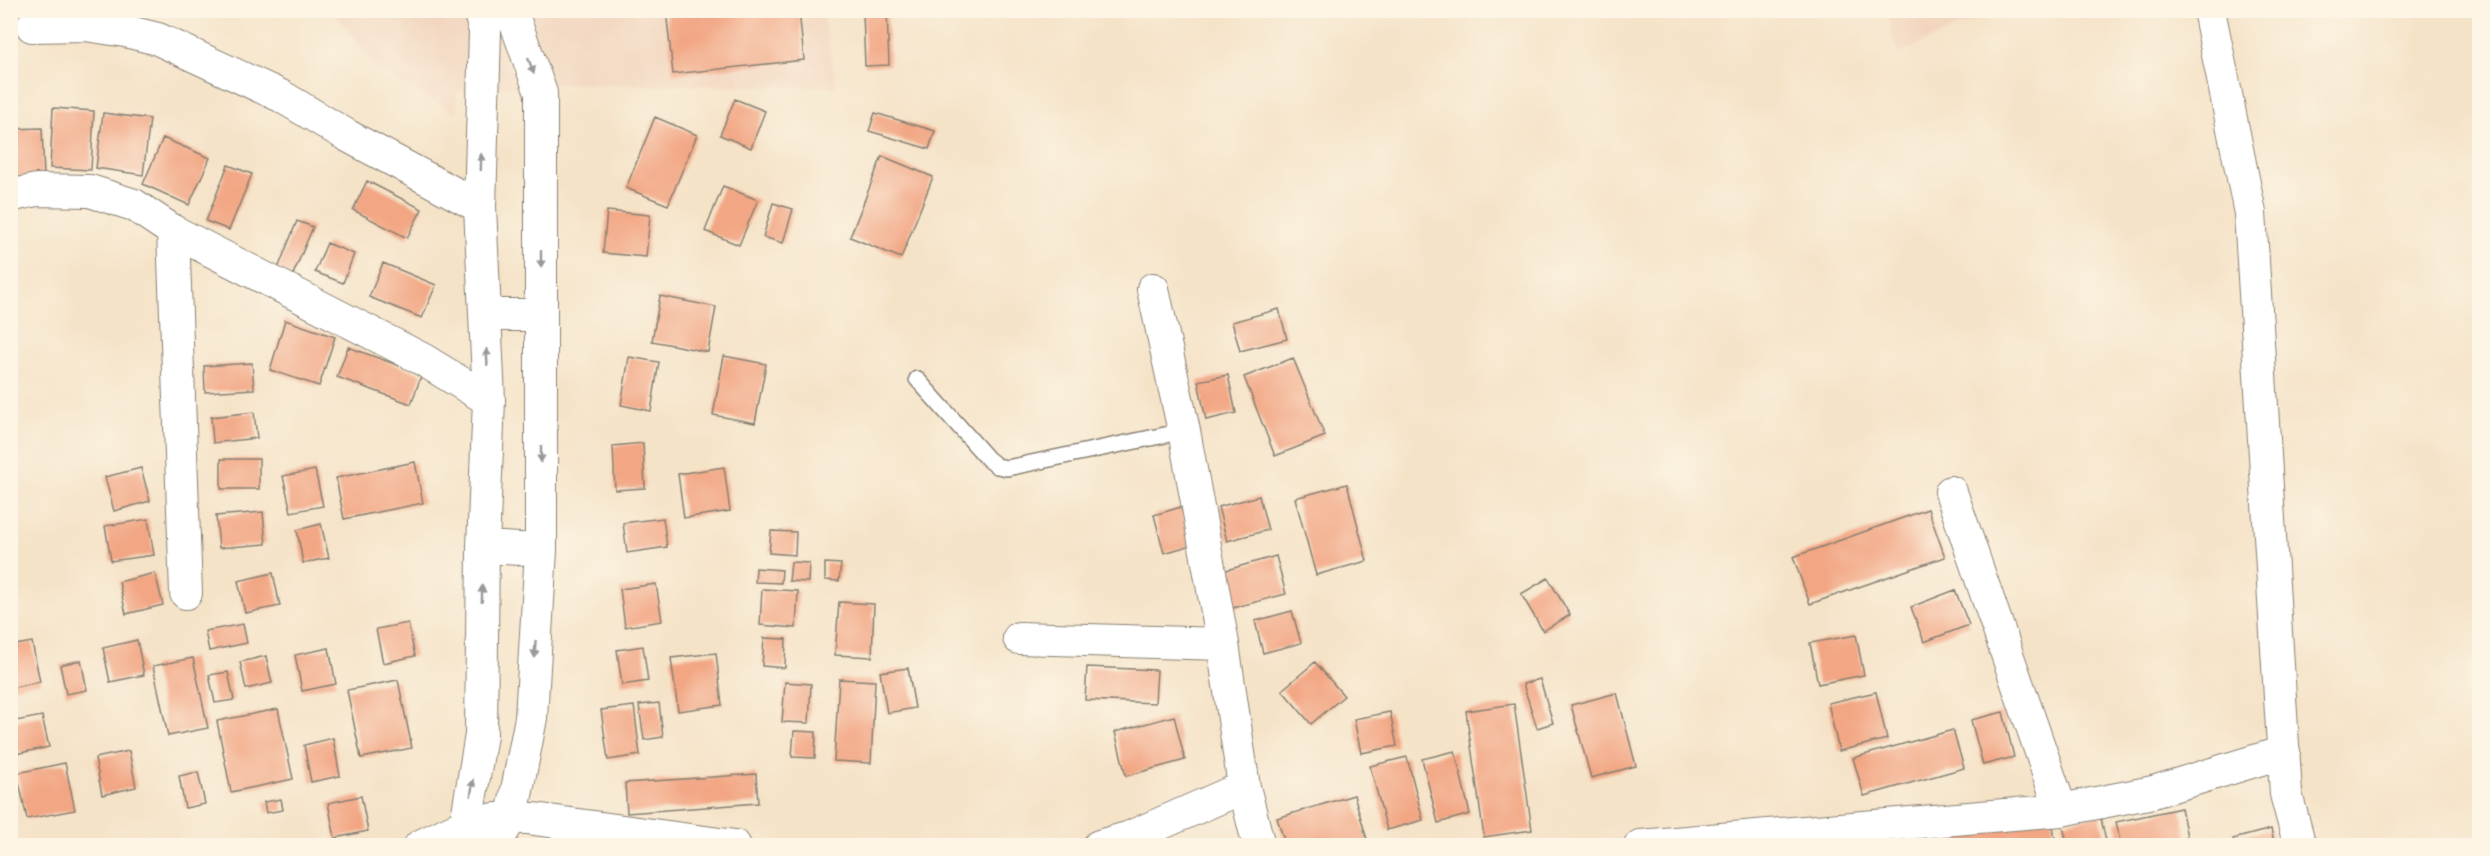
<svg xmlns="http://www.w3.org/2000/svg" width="2490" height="856" font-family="'Comic Neue',sans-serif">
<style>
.built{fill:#f2d5be}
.building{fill:#f2a683}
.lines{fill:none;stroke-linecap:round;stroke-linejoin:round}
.service-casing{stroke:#888072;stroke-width:18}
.minor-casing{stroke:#888072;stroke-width:34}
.service{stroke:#fff;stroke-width:15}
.minor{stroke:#fff;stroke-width:32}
.oneway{fill:#999}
</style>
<rect width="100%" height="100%" fill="#fcf5e5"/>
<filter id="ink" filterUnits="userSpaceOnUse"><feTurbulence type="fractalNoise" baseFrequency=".0167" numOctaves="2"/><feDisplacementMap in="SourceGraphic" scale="12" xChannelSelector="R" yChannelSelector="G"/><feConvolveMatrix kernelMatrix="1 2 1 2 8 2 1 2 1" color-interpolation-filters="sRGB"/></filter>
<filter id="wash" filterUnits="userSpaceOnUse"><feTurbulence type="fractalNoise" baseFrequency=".008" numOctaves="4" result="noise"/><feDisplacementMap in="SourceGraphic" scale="24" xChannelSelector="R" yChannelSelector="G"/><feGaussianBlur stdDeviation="1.35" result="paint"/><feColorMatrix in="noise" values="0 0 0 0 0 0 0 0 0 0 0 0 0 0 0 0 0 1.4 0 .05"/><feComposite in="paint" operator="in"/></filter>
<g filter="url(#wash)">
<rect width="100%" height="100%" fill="#f5e3c8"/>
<path class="built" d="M 1886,10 L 1994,10 L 1994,11 L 1898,54 Z
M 328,11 L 822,11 L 837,87 L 566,84 L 457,91 L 456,114 L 377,68 L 332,11 Z"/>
<g id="blocks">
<path class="building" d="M 666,10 L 799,10 L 804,60 L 673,74 Z
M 887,11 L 889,65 L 865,66 L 863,13 Z
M 735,99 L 765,111 L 751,148 L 720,135 Z
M 53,108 L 94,111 L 91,170 L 50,168 Z
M 103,113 L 150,119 L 143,175 L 96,168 Z
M 875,113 L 935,131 L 929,149 L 869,131 Z
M 655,117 L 697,135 L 668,205 L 626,188 Z
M 42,128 L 44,176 L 10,178 L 10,129 Z
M 163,138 L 210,158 L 189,205 L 143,184 Z
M 882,156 L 933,177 L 901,258 L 850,237 Z
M 228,165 L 252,174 L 229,230 L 206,221 Z
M 367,181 L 422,209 L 407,238 L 353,210 Z
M 723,186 L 758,200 L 739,245 L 705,231 Z
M 773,203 L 793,209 L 783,243 L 763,237 Z
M 607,211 L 650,215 L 646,257 L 603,253 Z
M 297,221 L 313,227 L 292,277 L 277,271 Z
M 327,243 L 354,254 L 343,283 L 315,272 Z
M 383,263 L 436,285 L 422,318 L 369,297 Z
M 660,296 L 716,307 L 708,352 L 652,341 Z
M 1279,309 L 1287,339 L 1240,351 L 1232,322 Z
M 285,320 L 335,337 L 319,386 L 270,370 Z
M 348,347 L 422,374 L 411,404 L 337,377 Z
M 724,356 L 766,364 L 755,423 L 713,415 Z
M 629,357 L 659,362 L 651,411 L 621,405 Z
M 1293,358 L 1325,436 L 1275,456 L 1244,377 Z
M 252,363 L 254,389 L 205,392 L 204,366 Z
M 1228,375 L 1236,413 L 1206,420 L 1198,381 Z
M 254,412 L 257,438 L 213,443 L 211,417 Z
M 643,443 L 645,488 L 615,490 L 613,446 Z
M 221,459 L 259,459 L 259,489 L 221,489 Z
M 415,462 L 423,503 L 344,519 L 336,478 Z
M 724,467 L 730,511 L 684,518 L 678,474 Z
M 141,468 L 150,501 L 114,511 L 105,477 Z
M 315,470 L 323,506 L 291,512 L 283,476 Z
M 1347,484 L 1367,561 L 1316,575 L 1295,498 Z
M 1259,496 L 1268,530 L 1227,541 L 1218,507 Z
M 1181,507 L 1192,545 L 1164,553 L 1154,515 Z
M 1928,509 L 1945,557 L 1810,604 L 1793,557 Z
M 263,512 L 266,544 L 219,548 L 216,516 Z
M 663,518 L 667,547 L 627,553 L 623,523 Z
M 148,519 L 154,555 L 111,561 L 105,526 Z
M 321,524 L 329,558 L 303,563 L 297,530 Z
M 771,531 L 796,532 L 795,555 L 769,553 Z
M 1276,556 L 1286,594 L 1233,608 L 1223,571 Z
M 791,562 L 809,563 L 808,582 L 789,581 Z
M 825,563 L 841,564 L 839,581 L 825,580 Z
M 756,568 L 782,570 L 781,583 L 755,582 Z
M 155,573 L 163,605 L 126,614 L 119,582 Z
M 273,573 L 280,606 L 245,613 L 238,581 Z
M 1548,578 L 1570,615 L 1543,631 L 1521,594 Z
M 656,584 L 662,621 L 625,627 L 620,589 Z
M 762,589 L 798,591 L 796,628 L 760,625 Z
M 1955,590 L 1969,625 L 1924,642 L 1911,607 Z
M 839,602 L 874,604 L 872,657 L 835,655 Z
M 1292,611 L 1301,643 L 1263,653 L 1255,621 Z
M 408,623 L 415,656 L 383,663 L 376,629 Z
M 243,624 L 247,643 L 209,651 L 205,631 Z
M 1856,635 L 1864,675 L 1818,684 L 1810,643 Z
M 764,638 L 786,639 L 785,668 L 762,666 Z
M 137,640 L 144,675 L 110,682 L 103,648 Z
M 32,642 L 40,682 L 10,688 L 10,646 Z
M 643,646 L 648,681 L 622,685 L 617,650 Z
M 329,648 L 336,684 L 302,691 L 295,655 Z
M 716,653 L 722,705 L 678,711 L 671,658 Z
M 266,656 L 272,683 L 246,689 L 240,662 Z
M 193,658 L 208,728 L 168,736 L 153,666 Z
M 81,660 L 87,690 L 66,694 L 60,665 Z
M 1315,662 L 1344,696 L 1311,724 L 1282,690 Z
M 1087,667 L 1157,670 L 1155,703 L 1085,700 Z
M 908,668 L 915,708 L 887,713 L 880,672 Z
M 228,672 L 234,700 L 215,703 L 209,675 Z
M 839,679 L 875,681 L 871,763 L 834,761 Z
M 1540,679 L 1553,723 L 1537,728 L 1523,684 Z
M 398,680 L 412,748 L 361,758 L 347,690 Z
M 785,682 L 811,684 L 809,723 L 782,722 Z
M 1876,692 L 1887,739 L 1839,751 L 1828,703 Z
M 1617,693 L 1636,766 L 1591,778 L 1571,705 Z
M 659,703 L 663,737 L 644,740 L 639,705 Z
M 1514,704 L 1532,830 L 1484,837 L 1466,711 Z
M 634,706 L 640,755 L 608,760 L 601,710 Z
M 278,709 L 293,779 L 231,792 L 217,721 Z
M 1390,712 L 1397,746 L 1361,753 L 1354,719 Z
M 2003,712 L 2014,757 L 1983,765 L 1971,720 Z
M 42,716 L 49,747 L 15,754 L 10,722 Z
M 1174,716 L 1185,760 L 1126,776 L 1115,732 Z
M 1953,730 L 1964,768 L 1864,796 L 1853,758 Z
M 794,731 L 816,732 L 815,758 L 792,757 Z
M 333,738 L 340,776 L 311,782 L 304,745 Z
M 129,751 L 136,787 L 102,795 L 95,758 Z
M 1455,751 L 1470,814 L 1438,823 L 1422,759 Z
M 1407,757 L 1423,820 L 1387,830 L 1370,766 Z
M 65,763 L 75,810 L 27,819 L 17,773 Z
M 198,772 L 205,804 L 185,808 L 179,776 Z
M 756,774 L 758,803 L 627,813 L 625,783 Z
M 1354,795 L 1369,846 L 1286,846 L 1277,818 Z
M 361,796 L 368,831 L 335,838 L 328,803 Z
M 281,799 L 283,810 L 266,813 L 264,802 Z
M 2181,808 L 2189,846 L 2121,846 L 2116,822 Z
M 2100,814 L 2107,846 L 2068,846 L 2062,823 Z
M 2052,818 L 2055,840 L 2011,846 L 1916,846 L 1915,835 Z
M 2271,829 L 2275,846 L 2235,846 L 2233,839 Z"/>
</g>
</g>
<g filter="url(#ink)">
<use href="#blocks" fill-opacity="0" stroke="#888072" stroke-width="1.5"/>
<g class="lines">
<defs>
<path id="service" d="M 917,379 L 988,459 L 997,466 L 1007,468 L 1184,431"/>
<path id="minor" d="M 2209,10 L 2250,213 L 2286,794 L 2300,846
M 32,26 L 86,25 L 125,31 L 158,39 L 281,96 L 348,136 L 480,207
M 10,196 L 36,190 L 90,191 L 134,205 L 173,231 L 422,359 L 489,400
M 173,231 L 186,593
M 1153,289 L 1184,431 L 1223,644 L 1244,787 L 1259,846
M 485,315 L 541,315
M 1951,492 L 2061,810
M 483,547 L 541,550
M 1019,638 L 1223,644
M 420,846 L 466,824 L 512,816 L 735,846
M 470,846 L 466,824 L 481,735 L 483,547 L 489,400 L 480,207 L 485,31 L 479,10
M 494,846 L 512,816 L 531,718 L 541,550 L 541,93 L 511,10
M 1099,846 L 1130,837 L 1244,787
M 1640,846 L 2061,810 L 2153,792 L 2284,752"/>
</defs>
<use href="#service" class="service-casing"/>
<use href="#minor" class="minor-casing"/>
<use href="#service" class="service"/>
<use href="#minor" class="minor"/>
</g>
<defs><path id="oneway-solid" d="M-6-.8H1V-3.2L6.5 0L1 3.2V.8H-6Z" transform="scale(1.5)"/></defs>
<g class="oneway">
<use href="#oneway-solid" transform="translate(531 66) rotate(70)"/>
<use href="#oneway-solid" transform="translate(481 162) rotate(-89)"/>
<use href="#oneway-solid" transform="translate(541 259) rotate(90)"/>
<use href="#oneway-solid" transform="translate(487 357) rotate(-93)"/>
<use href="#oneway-solid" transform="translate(541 454) rotate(90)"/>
<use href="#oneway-solid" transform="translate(482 594) rotate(-89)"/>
<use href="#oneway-solid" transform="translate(535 649) rotate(94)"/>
<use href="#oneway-solid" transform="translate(472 788) rotate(-81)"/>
</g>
</g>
<rect width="2490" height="856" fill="none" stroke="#fcf5e5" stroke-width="36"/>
</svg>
